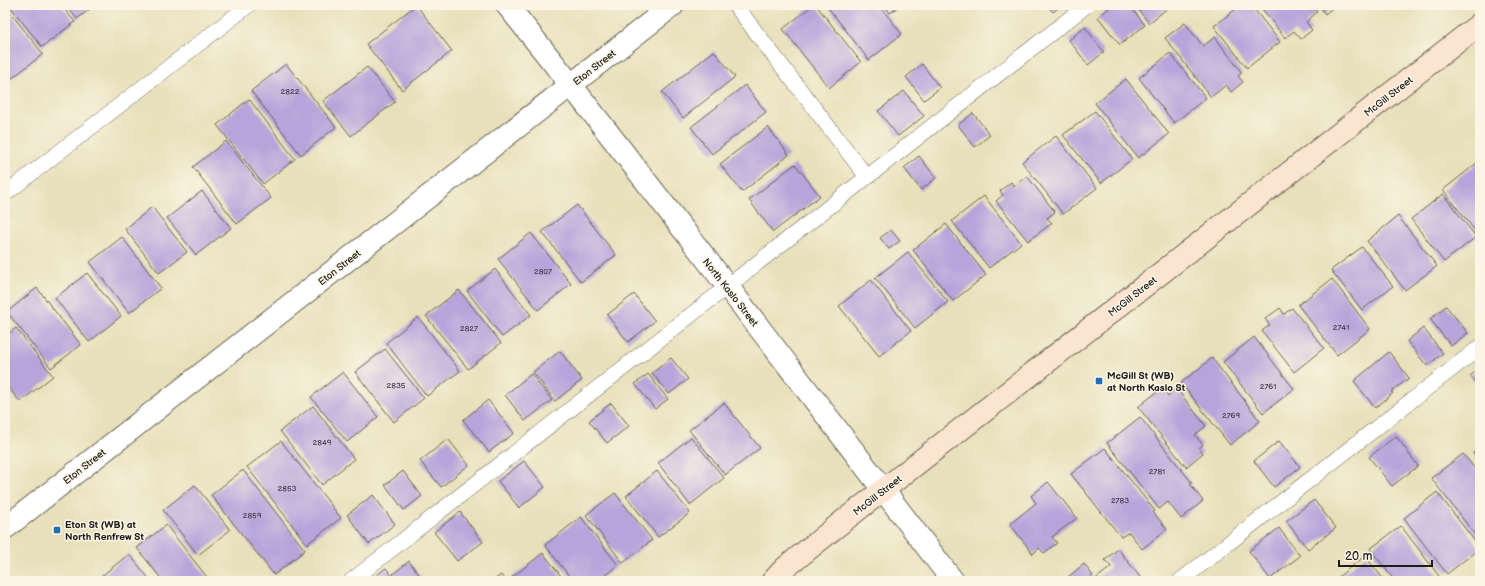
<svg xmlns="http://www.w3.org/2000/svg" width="1485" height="586" font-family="'Balsamiq Sans',sans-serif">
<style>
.building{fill:#b6a4da}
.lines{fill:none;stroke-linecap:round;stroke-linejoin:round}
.lane-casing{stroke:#636153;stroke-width:16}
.street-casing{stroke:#636153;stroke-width:24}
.secondary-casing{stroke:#636153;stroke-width:24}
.lane{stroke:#fff;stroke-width:15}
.street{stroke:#fff;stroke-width:22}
.secondary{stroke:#fce5d0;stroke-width:22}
.poi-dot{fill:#1f6fb2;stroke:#fcf5e5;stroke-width:1.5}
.labels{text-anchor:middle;stroke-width:3;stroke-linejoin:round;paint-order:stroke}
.number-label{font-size:8px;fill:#423e4c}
.street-label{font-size:10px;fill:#1c1c1c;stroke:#fcf5e5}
.poi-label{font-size:10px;font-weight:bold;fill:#1c1c1c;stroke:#fcf5e5;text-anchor:start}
</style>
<rect width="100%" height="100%" fill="#fcf5e5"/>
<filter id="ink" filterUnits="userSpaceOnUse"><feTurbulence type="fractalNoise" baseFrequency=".025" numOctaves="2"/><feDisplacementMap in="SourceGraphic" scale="8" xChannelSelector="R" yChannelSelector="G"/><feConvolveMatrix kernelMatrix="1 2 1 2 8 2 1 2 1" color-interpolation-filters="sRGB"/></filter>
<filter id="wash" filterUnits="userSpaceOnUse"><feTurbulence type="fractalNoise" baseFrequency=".012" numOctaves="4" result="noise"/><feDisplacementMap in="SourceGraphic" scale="16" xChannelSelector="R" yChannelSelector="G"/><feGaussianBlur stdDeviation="0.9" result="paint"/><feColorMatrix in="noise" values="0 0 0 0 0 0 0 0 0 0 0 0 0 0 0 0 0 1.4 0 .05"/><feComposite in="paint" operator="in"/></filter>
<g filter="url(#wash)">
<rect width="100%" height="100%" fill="#e8e0ba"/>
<g id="blocks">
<path class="building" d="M 9,5 L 61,5 L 75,22 L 42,47 Z
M 66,5 L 95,5 L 77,19 Z
M 416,5 L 452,51 L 402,90 L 366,44 Z
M 813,5 L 816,5 L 861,62 L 829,88 L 783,29 Z
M 826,5 L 879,5 L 902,34 L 869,60 Z
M 884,5 L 900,5 L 890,13 Z
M 1047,5 L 1062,5 L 1053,12 Z
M 1113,5 L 1129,5 L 1145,25 L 1120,45 L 1098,17 Z
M 1134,5 L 1168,5 L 1169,7 L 1149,23 Z
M 1241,5 L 1251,5 L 1280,42 L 1247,68 L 1214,26 Z
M 1259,5 L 1311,5 L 1317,12 L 1306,22 L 1312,30 L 1301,39 L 1294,31 L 1285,38 Z
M 1319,5 L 1336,5 L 1325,14 Z
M 5,6 L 43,54 L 7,82 L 5,80 Z
M 1185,23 L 1203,46 L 1215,37 L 1242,73 L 1238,76 L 1243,82 L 1231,92 L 1226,85 L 1211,97 L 1165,38 Z
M 1085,27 L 1104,52 L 1088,65 L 1069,40 Z
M 714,51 L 735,77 L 683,118 L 662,92 Z
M 1170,53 L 1206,98 L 1174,123 L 1139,78 Z
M 286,64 L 336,127 L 301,155 L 251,91 Z
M 922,64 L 940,88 L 924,100 L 906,77 Z
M 367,67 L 395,102 L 351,136 L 323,101 Z
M 1126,79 L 1169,134 L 1138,158 L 1095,103 Z
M 745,85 L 766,112 L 712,154 L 691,127 Z
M 904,91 L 924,116 L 898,136 L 878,111 Z
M 249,99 L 295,159 L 263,184 L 217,125 Z
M 1095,111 L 1132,159 L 1101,183 L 1063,135 Z
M 973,113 L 990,135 L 975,147 L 958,125 Z
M 768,127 L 789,155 L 742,192 L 720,164 Z
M 1056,136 L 1097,188 L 1063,214 L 1022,162 Z
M 226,141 L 271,198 L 237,224 L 193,167 Z
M 919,156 L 936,178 L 921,190 L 904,168 Z
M 1477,163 L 1480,168 L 1480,237 L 1443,190 Z
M 795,164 L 820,196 L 773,232 L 749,200 Z
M 1027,176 L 1055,212 L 1047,218 L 1052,223 L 1028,241 L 996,201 L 1003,195 L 1000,191 L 1011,182 L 1014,186 Z
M 202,191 L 231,228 L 196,255 L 167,218 Z
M 1443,194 L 1476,237 L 1444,262 L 1411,219 Z
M 984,196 L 1021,243 L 989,268 L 952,221 Z
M 577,205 L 616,255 L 581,282 L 542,232 Z
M 152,207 L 187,252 L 159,273 L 125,229 Z
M 1398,216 L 1437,266 L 1405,290 L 1367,241 Z
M 946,224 L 986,275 L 953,301 L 913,250 Z
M 891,230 L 900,241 L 889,249 L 880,238 Z
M 531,233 L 571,284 L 538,310 L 498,259 Z
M 122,237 L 161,288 L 129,313 L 90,262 Z
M 1362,247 L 1393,286 L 1362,310 L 1331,270 Z
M 908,252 L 948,302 L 915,328 L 875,278 Z
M 495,269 L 531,315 L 502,337 L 467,291 Z
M 87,273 L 121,316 L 89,342 L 55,298 Z
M 1332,279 L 1370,329 L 1337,355 L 1298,305 Z
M 871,280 L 911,331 L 879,356 L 839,306 Z
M 37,288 L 81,345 L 51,368 L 7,312 Z
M 459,290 L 501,343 L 468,369 L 426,316 Z
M 634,294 L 655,321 L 628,342 L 607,315 Z
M 1446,306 L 1468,333 L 1451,346 L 1430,319 Z
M 1280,308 L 1284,314 L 1292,308 L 1324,348 L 1294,372 L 1262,331 L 1270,325 L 1265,319 Z
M 418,317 L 460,371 L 427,396 L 386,343 Z
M 16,328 L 53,376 L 20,402 L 5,383 L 5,336 Z
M 1423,328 L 1443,353 L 1427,366 L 1407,341 Z
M 1254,337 L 1294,389 L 1263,413 L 1223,362 Z
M 385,349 L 424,398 L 394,422 L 355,372 Z
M 560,351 L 582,380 L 555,401 L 533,372 Z
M 1389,352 L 1409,378 L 1391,392 L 1393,393 L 1375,408 L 1354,381 Z
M 671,358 L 688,379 L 669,394 L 652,373 Z
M 1212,358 L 1260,421 L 1230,445 L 1181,383 Z
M 1480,368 L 1480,389 L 1470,376 Z
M 343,372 L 378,417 L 347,442 L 311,397 Z
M 531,374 L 552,400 L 525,421 L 505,395 Z
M 648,374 L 668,399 L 655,409 L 635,384 Z
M 1162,388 L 1168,396 L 1176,388 L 1206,426 L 1195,435 L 1203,445 L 1199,448 L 1203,453 L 1186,467 L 1138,407 Z
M 488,400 L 514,433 L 489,452 L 463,420 Z
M 611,403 L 629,426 L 607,443 L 589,421 Z
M 724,403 L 760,448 L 725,475 L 689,430 Z
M 313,406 L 354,459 L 322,485 L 280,431 Z
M 1140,417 L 1192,483 L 1190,484 L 1203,501 L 1181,519 L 1168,502 L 1159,509 L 1107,443 Z
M 1396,436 L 1418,466 L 1392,486 L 1369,457 Z
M 691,437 L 724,478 L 690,505 L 658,463 Z
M 448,439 L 469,465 L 441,487 L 420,461 Z
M 281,441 L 341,518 L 307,544 L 247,467 Z
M 1279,441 L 1300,467 L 1274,487 L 1254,461 Z
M 1105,448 L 1155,511 L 1153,512 L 1167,529 L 1142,549 L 1129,532 L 1121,537 L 1071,474 Z
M 1480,448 L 1480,462 L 1473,453 Z
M 1463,454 L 1480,475 L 1480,541 L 1431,478 Z
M 524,461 L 545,487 L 519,508 L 498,481 Z
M 243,470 L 305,550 L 274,575 L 211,495 Z
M 403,471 L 422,496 L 404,510 L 385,485 Z
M 657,471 L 690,513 L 658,537 L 626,496 Z
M 1048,482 L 1077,518 L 1052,537 L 1057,543 L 1044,553 L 1039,548 L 1033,554 L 1010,524 L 1036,503 L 1031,496 Z
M 195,485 L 230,530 L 198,555 L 163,510 Z
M 1437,492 L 1480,548 L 1447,574 L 1404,518 Z
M 615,493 L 652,540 L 623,563 L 586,515 Z
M 373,495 L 395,524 L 369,544 L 347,515 Z
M 1314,500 L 1336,528 L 1308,549 L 1286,521 Z
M 460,512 L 483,542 L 457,561 L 434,532 Z
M 581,517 L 618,565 L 598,581 L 573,581 L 545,545 Z
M 166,525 L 210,581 L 163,581 L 137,548 Z
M 1401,526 L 1439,576 L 1433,581 L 1395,581 L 1370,549 Z
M 1279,528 L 1300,556 L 1270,579 L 1249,551 Z
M 1118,549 L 1143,581 L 1093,581 L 1111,567 L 1105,560 Z
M 543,553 L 565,581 L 514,581 L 511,578 Z
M 129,554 L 151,581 L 101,581 L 99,578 Z
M 1365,556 L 1385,581 L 1333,581 Z
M 409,561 L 424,581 L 398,581 L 393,574 Z
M 1084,564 L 1093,576 L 1086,581 L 1063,581 Z
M 386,568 L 396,581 L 369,581 Z
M 501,575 L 506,581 L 493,581 Z"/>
</g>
</g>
<g filter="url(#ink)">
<use href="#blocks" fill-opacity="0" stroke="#636153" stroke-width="1"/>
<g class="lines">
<defs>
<path id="lane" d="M 735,5 L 867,177
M 5,194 L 249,5
M 351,581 L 1087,5
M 1180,581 L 1480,347"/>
<path id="street" d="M 507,5 L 571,85 L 728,287 L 953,581
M 5,528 L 673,5"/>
<path id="secondary" d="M 773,581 L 785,568 L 842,522 L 1480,24"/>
</defs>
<use href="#lane" class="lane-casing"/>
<use href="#street" class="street-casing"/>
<use href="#secondary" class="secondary-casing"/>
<use href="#lane" class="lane"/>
<use href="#street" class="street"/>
<use href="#secondary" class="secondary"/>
</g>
</g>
<g class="poi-dot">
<rect x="1095" y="377" width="8" height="8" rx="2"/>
<rect x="53" y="526" width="8" height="8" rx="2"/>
</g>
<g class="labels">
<g class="number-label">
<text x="290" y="94">2822</text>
<text x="543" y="274">2807</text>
<text x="1341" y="330">2741</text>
<text x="469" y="331">2827</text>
<text x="396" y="388">2835</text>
<text x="1268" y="389">2761</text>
<text x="1231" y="418">2769</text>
<text x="322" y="445">2849</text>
<text x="1157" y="474">2781</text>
<text x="287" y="491">2853</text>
<text x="1120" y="503">2783</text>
<text x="252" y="518">2859</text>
</g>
<g class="street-label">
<text transform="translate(594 67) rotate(-38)" y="4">Eton Street</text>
<text transform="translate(1388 96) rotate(-38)" y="4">McGill Street</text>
<text transform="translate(339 267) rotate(-38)" y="4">Eton Street</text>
<text transform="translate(731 292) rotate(52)" y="4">North Kaslo Street</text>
<text transform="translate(1132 296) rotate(-38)" y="4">McGill Street</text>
<text transform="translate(84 466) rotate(-38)" y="4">Eton Street</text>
<text transform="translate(877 495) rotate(-38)" y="4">McGill Street</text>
</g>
<g class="poi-label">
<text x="1107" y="379">McGill St (WB)<tspan x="1107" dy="12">at North Kaslo St</tspan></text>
<text x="65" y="528">Eton St (WB) at<tspan x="65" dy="12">North Renfrew St</tspan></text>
</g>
</g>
<rect width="1485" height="586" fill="none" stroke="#fcf5e5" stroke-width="20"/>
<path d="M1339 560v6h93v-6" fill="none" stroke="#1c1c1c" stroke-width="2"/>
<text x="1345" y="560" font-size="12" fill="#1c1c1c" stroke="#fcf5e5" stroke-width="3" paint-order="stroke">20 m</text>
</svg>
